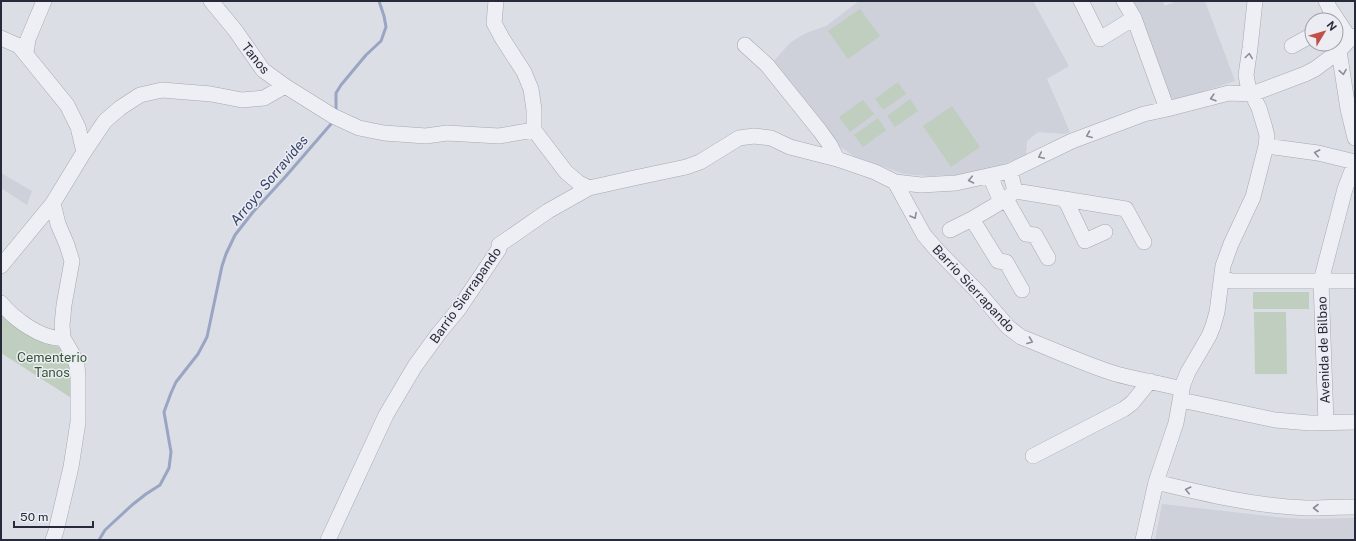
<svg xmlns="http://www.w3.org/2000/svg" width="1356" height="541" font-family="'Public Sans',sans-serif">
<style>
.built{fill:#ced0da}
.green{fill:#bfcebe}
.lines{fill:none;stroke-linecap:round;stroke-linejoin:round}
.stream{stroke:#99a5c3;stroke-width:3}
.minor-casing{stroke:#a6a8b2;stroke-width:16}
.minor{stroke:#eeeff4;stroke-width:15}
.oneway{stroke:#8a8c97}
.labels{text-anchor:middle;stroke-width:3;stroke-linejoin:round;paint-order:stroke}
.street-label{font-size:13px;fill:#272a3a;stroke:#ebedf3}
.park-label{font-size:13px;fill:#365436;stroke:#ebedf3}
.water-label{font-size:14px;font-style:italic;fill:#35416a;stroke:#ebedf3}
</style>
<rect width="100%" height="100%" fill="#dcdee5"/>
<path class="built" d="M 859,1 L 1033,1 L 1069,66 L 1047,79 L 1070,132 L 1065,134 L 1038,132 L 1027,141 L 1026,155 L 999,166 L 958,175 L 929,176 L 904,174 L 854,156 L 836,144 L 772,63 L 791,42 L 806,33 L 826,26 Z
M 1129,1 L 1162,1 L 1165,6 L 1177,1 L 1205,1 L 1235,81 L 1177,100 L 1169,97 Z
M 1,173 L 32,191 L 27,205 L 1,188 Z
M 1162,504 L 1286,518 L 1306,519 L 1355,518 L 1355,540 L 1155,540 Z"/>
<path class="green" d="M 860,9 L 880,36 L 848,59 L 828,31 Z
M 898,82 L 906,94 L 883,110 L 875,99 Z
M 910,99 L 918,111 L 895,127 L 887,116 Z
M 863,100 L 874,114 L 850,132 L 839,117 Z
M 952,106 L 980,147 L 951,167 L 923,126 Z
M 878,118 L 886,130 L 863,147 L 854,135 Z
M 1253,292 L 1309,292 L 1309,309 L 1253,309 Z
M 1,307 L 15,321 L 67,352 L 74,366 L 73,399 L 1,353 Z
M 1254,312 L 1286,312 L 1287,374 L 1255,374 Z"/>
<g class="lines">
<path class="stream" d="M 336,113 L 336,93 L 341,85 L 366,55 L 381,41 L 386,27 L 384,16 L 379,1
M 99,540 L 105,530 L 132,505 L 146,494 L 160,485 L 169,468 L 171,452 L 164,412 L 171,393 L 176,382 L 198,354 L 207,337 L 222,266 L 226,254 L 235,235 L 253,212 L 286,176 L 331,124 L 333,120"/>
<defs>
<path id="minor" d="M 211,1 L 235,30 L 263,70 L 285,86 L 333,116 L 359,128 L 384,133 L 426,136 L 447,133 L 499,136 L 534,130
M 496,1 L 494,23 L 502,38 L 524,72 L 531,89 L 534,110 L 534,130 L 566,172 L 579,183 L 589,188
M 1081,1 L 1100,39 L 1134,18
M 1124,1 L 1134,18 L 1167,109
M 1326,1 L 1330,9 L 1350,39
M 1,38 L 19,46 L 67,105 L 78,127 L 84,152
M 745,45 L 767,65 L 820,131 L 830,145 L 837,159
M 1292,46 L 1312,35
M 1339,51 L 1348,109 L 1355,138
M 26,53 L 28,39 L 44,1
M 1266,146 L 1318,153 L 1355,162
M 1010,171 L 1015,191 L 1126,209 L 1144,242
M 990,176 L 1001,202
M 895,182 L 924,235 L 937,250 L 978,292 L 1008,327 L 1021,337 C 1052,349 1084,364 1116,374 C 1138,380 1160,383 1182,389
M 1015,191 L 1006,199 L 972,219 L 998,261 L 1006,262 L 1022,290
M 1006,199 L 1026,234 L 1035,235 L 1048,258
M 1065,199 L 1085,241 L 1105,232
M 950,230 L 972,219
M 1,266 L 53,203
M 1222,277 L 1231,281 L 1355,281
M 1,303 C 14,319 42,340 63,338
M 1181,400 L 1275,420 L 1310,423 L 1355,422
M 1326,423 L 1321,281 L 1345,189 L 1355,163
M 1033,456 L 1124,409 L 1132,403 L 1150,381
M 1156,482 C 1205,494 1255,506 1306,508 C 1322,508 1339,507 1355,507
M 53,540 L 56,531 L 71,467 L 78,422 L 78,376 L 77,366 L 73,355 L 63,338 L 62,325 L 64,305 L 72,261 L 67,245 L 58,224 L 53,203 L 84,152 L 105,121 L 120,108 L 140,95 L 162,90 L 211,94 L 242,100 L 264,98 L 285,86
M 328,540 L 386,415 L 415,366 L 439,333 L 458,310 L 499,249 L 499,245 L 548,211 L 589,188 L 634,178 L 686,167 L 700,162 L 739,138 L 754,136 L 771,138 L 790,147 L 837,159 L 875,172 L 895,182 L 921,185 L 956,183 L 1010,171 L 1072,141 L 1144,114 L 1167,109 L 1229,93 L 1252,94 L 1305,74 L 1315,69 L 1339,51 L 1350,39 L 1355,36
M 1143,540 L 1156,482 L 1176,423 L 1183,384 L 1188,372 L 1209,336 L 1213,326 L 1217,312 L 1223,266 L 1231,244 L 1253,197 L 1266,146 L 1267,136 L 1265,128 L 1259,108 L 1248,86 L 1246,75 L 1250,48 L 1255,1"/>
</defs>
<use href="#minor" class="minor-casing"/>
<use href="#minor" class="minor"/>
</g>
<defs><path id="oneway-chevron" d="M-2-3.5L2.5 0L-2 3.5" fill="none" stroke-width="1.6" stroke-linecap="round" stroke-linejoin="round"/></defs>
<g class="oneway">
<use href="#oneway-chevron" transform="translate(1249 56) rotate(-82)"/>
<use href="#oneway-chevron" transform="translate(1343 72) rotate(81)"/>
<use href="#oneway-chevron" transform="translate(1213 98) rotate(164)"/>
<use href="#oneway-chevron" transform="translate(1089 135) rotate(158)"/>
<use href="#oneway-chevron" transform="translate(1317 153) rotate(-169)"/>
<use href="#oneway-chevron" transform="translate(1041 156) rotate(155)"/>
<use href="#oneway-chevron" transform="translate(971 180) rotate(168)"/>
<use href="#oneway-chevron" transform="translate(914 216) rotate(61)"/>
<use href="#oneway-chevron" transform="translate(1030 341) rotate(21)"/>
<use href="#oneway-chevron" transform="translate(1188 490) rotate(-167)"/>
<use href="#oneway-chevron" transform="translate(1316 508) rotate(180)"/>
</g>
<g class="labels">
<g class="street-label">
<text transform="translate(256 58) rotate(51)" y="5">Tanos</text>
<text transform="translate(974 288) rotate(47)" y="5">Barrio Sierrapando</text>
<text transform="translate(465 295) rotate(-55)" y="5">Barrio Sierrapando</text>
<text transform="translate(1323 350) rotate(-92)" y="5">Avenida de Bilbao</text>
</g>
<g class="park-label">
<text x="52" y="362">Cementerio<tspan x="52" dy="15">Tanos</tspan></text>
</g>
<g class="water-label">
<text transform="translate(269 180) rotate(-50)" y="5">Arroyo Sorravides</text>
</g>
</g>
<rect width="1356" height="541" fill="none" stroke="#272a3a" stroke-width="4"/>
<g transform="translate(1324 32) rotate(52)"><circle r="19" fill="#ebedf3" stroke="#9d9fa9"/>
<path d="M0-3L7 15L0 10L-7 15Z" fill="#c25049"/>
<text y="-6" font-size="11" font-weight="bold" text-anchor="middle" fill="#272a3a">N</text>
</g>
<path d="M14 521v6h79v-6" fill="none" stroke="#272a3a" stroke-width="2"/>
<text x="20" y="521" font-size="12" fill="#272a3a" stroke="#ebedf3" stroke-width="3" paint-order="stroke">50 m</text>
</svg>
